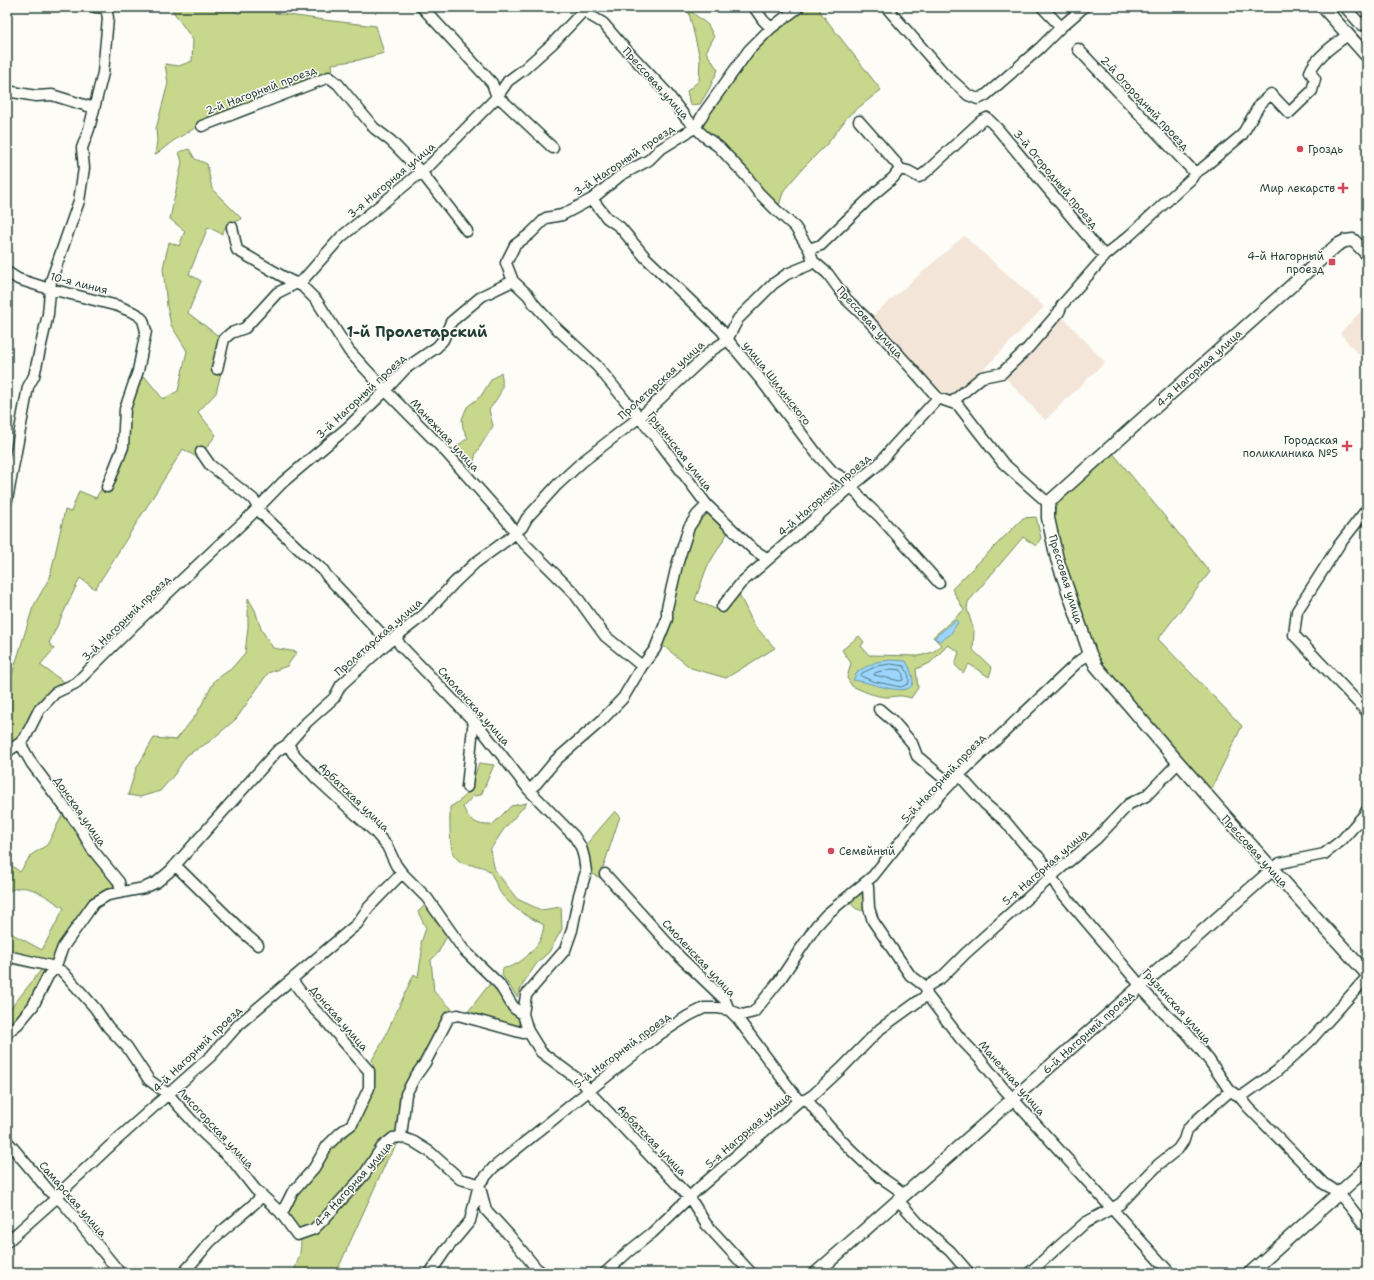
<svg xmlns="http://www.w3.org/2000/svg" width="1374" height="1280" font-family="'Shantell Sans',sans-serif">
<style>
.built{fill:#f3e5d7}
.green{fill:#c7d88c;stroke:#738a60}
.water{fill:#9cd6fc;stroke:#6a99ac}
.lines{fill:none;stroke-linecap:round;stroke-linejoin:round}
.shore{stroke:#517a84;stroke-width:1}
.minor-casing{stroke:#1f3d34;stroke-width:13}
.tertiary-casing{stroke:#1f3d34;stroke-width:15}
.minor{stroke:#fdfcf7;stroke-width:10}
.tertiary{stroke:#fdfcf7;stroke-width:12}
.tram{stroke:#1f3d34;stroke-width:1}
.poi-dot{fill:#d1495b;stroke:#fdfcf7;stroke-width:1.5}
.labels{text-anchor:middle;stroke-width:3;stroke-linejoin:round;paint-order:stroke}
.street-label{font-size:11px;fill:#1f3d34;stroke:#fdfcf7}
.poi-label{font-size:11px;fill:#1f3d34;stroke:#fdfcf7;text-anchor:end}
.district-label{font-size:15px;font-weight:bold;fill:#1f3d34;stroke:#fdfcf7}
</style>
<rect width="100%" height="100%" fill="#fdfcf7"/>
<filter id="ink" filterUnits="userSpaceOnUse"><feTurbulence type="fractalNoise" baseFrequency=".025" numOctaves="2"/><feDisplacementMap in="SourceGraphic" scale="8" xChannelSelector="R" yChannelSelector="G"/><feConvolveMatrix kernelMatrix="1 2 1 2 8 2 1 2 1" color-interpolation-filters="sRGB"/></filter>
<g filter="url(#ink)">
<path class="built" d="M 964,236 L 1044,307 L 978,375 L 950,397 L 942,393 L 870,318 Z
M 1367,305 L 1367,364 L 1340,333 Z
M 1060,314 L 1105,362 L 1045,420 L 1004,376 Z"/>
<path class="green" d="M 170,7 L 228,7 L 239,14 L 244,7 L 274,7 L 275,13 L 324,20 L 376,26 L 384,53 L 359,60 L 332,64 L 333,73 L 215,116 L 173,141 L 155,155 L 157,141 L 156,129 L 168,83 L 165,64 L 179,66 L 192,61 L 193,40 Z
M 805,7 L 819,7 L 821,13 L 881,90 L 849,115 L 828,143 L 803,168 L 784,190 L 778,208 L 702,129 L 702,122 L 751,53 L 775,30 Z
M 688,9 L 708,25 L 714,37 L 706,52 L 718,70 L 709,89 L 700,104 L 690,105 L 687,91 L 699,81 L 700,58 Z
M 189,149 L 195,159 L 207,164 L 212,189 L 242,219 L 226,226 L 222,234 L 208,227 L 189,274 L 201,281 L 188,313 L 221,338 L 226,343 L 223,365 L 216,393 L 198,412 L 216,435 L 198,458 L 183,449 L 95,589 L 80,578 L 49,643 L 54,649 L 40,665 L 67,684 L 18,740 L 7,747 L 7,678 L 11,678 L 33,607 L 50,577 L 65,510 L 71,512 L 79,491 L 96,498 L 111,472 L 129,409 L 140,379 L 145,377 L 163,399 L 178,391 L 187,351 L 171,325 L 167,306 L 163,268 L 169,242 L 179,246 L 185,231 L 170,219 L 182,162 L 179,152 Z
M 501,372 C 505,391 499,395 489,410 L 493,426 L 476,453 L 472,469 L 462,460 L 453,449 L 468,438 L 463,428 L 462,419 L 467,407 L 481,396 L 491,380 Z
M 1112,452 L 1210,572 L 1158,639 L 1242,726 L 1209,793 L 1102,666 L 1093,649 L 1060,557 L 1054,517 L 1056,506 L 1061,496 Z
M 706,514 L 710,514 L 729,531 L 707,567 L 695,600 L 722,612 L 738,592 L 754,625 L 775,648 L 726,678 L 691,668 L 661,644 L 692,529 L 700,519 Z
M 1036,517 L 1041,538 L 1036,546 L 1023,537 L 968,602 L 967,609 L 974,631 L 973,650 L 992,668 L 989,677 L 969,664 L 963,673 L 955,665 L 959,652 L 948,645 L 930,663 L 916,669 L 918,688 L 911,698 C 898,694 897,697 886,697 C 873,696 863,691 852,686 L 847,678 L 851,663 L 842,650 L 859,636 L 864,642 L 861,646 L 869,655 L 919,656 L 933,652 L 941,645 L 933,637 L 964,610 L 952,589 L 1023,518 Z
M 248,598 L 255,610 L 261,629 L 273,648 L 297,652 L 287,666 L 268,673 L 236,719 L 209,742 L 187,755 L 174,775 L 160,791 L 140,797 L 128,795 L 136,769 L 154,738 L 176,740 L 196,715 L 215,680 L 231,669 L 245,653 L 248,627 Z
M 479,763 L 494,765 L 481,795 L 473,796 L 463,807 C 469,820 476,826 492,825 L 511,806 L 527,803 L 504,829 L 490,850 L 495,870 L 517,899 L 541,910 L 561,907 L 562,929 L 549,952 L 537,963 L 524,982 L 517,997 L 502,975 L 503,968 C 517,968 533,952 540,940 C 542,936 543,930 544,925 C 529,917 513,909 502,895 C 497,889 494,876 489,871 C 478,861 463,870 454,855 C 449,848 450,817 450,807 C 474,793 470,787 479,763 Z
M 65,810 L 114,879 L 113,886 L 108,892 L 83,911 L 55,954 L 51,963 L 30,1003 L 15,1022 L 7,1028 L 7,1013 L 41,970 L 7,963 L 7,931 L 42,950 L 64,908 C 47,898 26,878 7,893 L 7,862 L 20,872 L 31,855 L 47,845 Z
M 615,811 L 620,816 L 603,868 L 601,878 L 589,873 L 584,847 Z
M 865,889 L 865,911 C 858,910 851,908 851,900 Z
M 426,904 L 447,936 L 438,953 L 431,960 L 434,992 L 454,1011 L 424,1062 L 412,1076 L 400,1141 L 388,1158 L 336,1273 L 293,1273 C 299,1259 305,1243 297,1229 C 294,1225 288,1219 288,1214 C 286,1202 332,1142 342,1134 C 346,1131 352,1130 356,1128 C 361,1106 378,1083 372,1060 L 382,1043 L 414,974 L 418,977 L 422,952 L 421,943 L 426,928 L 418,912 Z
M 492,981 C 500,991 523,1015 519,1027 L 467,1013 Z"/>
<path class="water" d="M 956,620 L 958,622 L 950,635 L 940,641 L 935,639 L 935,637 Z
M 890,660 L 906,661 C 933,710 874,682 853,680 L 858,671 L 876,662 Z"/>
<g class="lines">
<path class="shore" d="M 891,664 L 904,666 C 907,671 911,678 908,684 L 901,687 L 872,681 L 861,676 L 862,673 L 877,666 Z
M 891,669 L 901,670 L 903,675 L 903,680 L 900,681 L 874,675 L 875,673 Z"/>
<defs>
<path id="minor" d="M 95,7 L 105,8
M 422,7 L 492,83 L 497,97 L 504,102 L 553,148
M 582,7 L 591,16 L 603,23 L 620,43 L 666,92 L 686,118 L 704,136 L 719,147 L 747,177 L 758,192 L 776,210 L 795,227 L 809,249 L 813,261 L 828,274 L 847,300 L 867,319 L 938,398 L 958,405 L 1003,463 L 1048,503
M 754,7 L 763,20 L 771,28
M 886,7 L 944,73 L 968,95 L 978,99 L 986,95 L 1040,48 L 1061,27 L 1084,7
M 1042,7 L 1061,27
M 1345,7 L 1361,25 L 1367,20
M 1078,49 L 1195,173
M 7,91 L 36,96 L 52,95 L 94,108
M 859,121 L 897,164 L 900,169
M 202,126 L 329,77 L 338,84 L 374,128 L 391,141 L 422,173 L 467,231
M 592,199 L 607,218 L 620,227 L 645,257 L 722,331 L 731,344 L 761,380 L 817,454 L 833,472 L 847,480 L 864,502 L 879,516 L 939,583
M 232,227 L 237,250 L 289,280 L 302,286 L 317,301 L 349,351 L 385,390 L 445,451 L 507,521 L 522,541 L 574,593 L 605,636 L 642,666
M 809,249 L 821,245 L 875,193 L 893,178 L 900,169 L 908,171 L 919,177 L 926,172 L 981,121 L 987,118 L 997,128 L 1099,250 L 1106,255
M 7,272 L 18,279 L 43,287 L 118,306 L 137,314 L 143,320 L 146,331 L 138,371 L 125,409 L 123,447 L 107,487
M 513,281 L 528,295 L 534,304 L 553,325 L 597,366 L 661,444 L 707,505 L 754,550 L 768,559
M 217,369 L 224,339 L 231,333 L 245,328 L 277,293 L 303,280 L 341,237 L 431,164 L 497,97 L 508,81 L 523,70 L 552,44 L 587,7
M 952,402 L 982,377 L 1002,373 L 1005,370 L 1028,348 L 1059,312 L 1062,305 L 1106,255 L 1130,235 L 1191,179 L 1195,173 L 1204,167 L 1242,135 L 1260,104 L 1271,94 L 1289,113 L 1312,91 L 1315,79 L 1310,72 C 1315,58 1336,43 1348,35
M 201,452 L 210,465 L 253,499 L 262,514 L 304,554 L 323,570 L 327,576 L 389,642
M 7,500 L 28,387 L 34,376 L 48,314 L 51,281 L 79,201 L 84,168 L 82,148 L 89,129 L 103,73 L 108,18 L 106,7
M 1367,509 L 1339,545 L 1297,611 L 1294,635 L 1367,712
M 722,607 L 741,583 L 852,486 L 879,464 L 893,447 L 938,398
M 396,637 L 400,645 L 482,730 L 529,790 L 574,836 L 581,847 L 584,858 L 586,872 L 579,895 L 572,930 L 565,950 L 526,995 L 523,1014 L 528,1031 L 541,1052 L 583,1083 L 594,1097 L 690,1198 L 706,1224 L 751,1273
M 879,709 L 893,721 L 912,743 L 917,756 L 942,777 L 953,782
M 20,743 L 32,764 L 79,826 L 92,849 L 119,882 L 121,892
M 288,744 L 293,753 L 317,779 L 374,831 L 387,846 L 396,865 L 402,873 L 427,898 L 463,949 L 499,984 L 514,1008 L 523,1014
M 7,752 L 20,743 L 25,738 L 39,710 L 55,693 L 76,683 L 136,623 L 251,515 L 283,482 L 348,427 L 380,396 L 406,368 L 437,347 L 443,340 L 451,322 L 482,296 L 513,281 L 506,263 L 515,245 L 530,234 L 546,218 L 562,215 L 592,199 L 621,175 L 649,160 L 659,150 L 696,127 L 703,114 L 749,50 L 771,28 L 799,7
M 959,775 L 985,804 L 1005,821 L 1025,845 L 1038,856 L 1046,867 L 1058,888 L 1135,979 L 1145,992 L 1164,1013 L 1186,1032 L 1209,1060 L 1230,1091 L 1239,1096 L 1249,1108 L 1324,1184 C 1342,1192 1354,1213 1367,1228
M 467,787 L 473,727 L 477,724
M 529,790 L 536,784 L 556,760 L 600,722 L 623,698 L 642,666 L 655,649 L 667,619 L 667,608 L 677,565 L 689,527 L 697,515 L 707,505
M 175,865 L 244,933 L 258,945
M 1272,870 L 1280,863 L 1324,854 L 1342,840 L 1364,815 L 1367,810
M 605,874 L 680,957 L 725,1000 L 729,1010 L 738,1019 L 799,1101
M 866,883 L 868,887 L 869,908 L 873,921 L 910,975 L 926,987 L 927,995 L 960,1038 L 980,1059 L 1004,1089 L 1170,1273
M 7,956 L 51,966 L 63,972 L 95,1008 L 108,1027 L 127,1047 L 149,1080 L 168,1094 L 203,1133 L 233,1161 L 255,1189 L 280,1212 L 297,1235 L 314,1229 L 326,1217 L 364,1175 L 382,1147 L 393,1138 L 401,1137
M 926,987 L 941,978 L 966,953 L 1061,868 L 1096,839 L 1129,804 L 1146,796 L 1178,763
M 7,1033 L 18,1024 L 33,1006 L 48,976 L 55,968 L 63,947 L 94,903 L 108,895 L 144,888 L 157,882 L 170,871 L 277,751 L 288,744 L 307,722 L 334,698 L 341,685 L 385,645 L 425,614 L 455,582 L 475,563 L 507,540 L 522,527 L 527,518 L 557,485 L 582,462 L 646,412 L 712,350 L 723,343 L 728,338 L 738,319 L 773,284 L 787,274 L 809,265 L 813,261
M 1239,1096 L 1245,1094 L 1277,1071 L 1310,1041 L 1367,977
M 807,1099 C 827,1128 853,1153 879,1176 C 888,1183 897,1187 904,1195
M 401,1137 L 406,1094 L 415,1077 L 425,1063 L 449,1017 L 458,1015 L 523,1033 L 528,1031
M 401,1137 L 414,1142 L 430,1152 L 460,1179 L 479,1184 L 486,1210 L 509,1235 L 536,1268 L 543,1273
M 7,1141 L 50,1192 L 57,1197 L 65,1205 L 120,1273
M 898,1200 L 922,1227 L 950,1251 L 969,1273
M 280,1212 L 284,1209 L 292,1193 L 314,1168 L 327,1146 L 340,1133 L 352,1124 L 369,1088 L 369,1071 L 324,1019 L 312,1007 L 292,980
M 7,1242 L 53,1201 L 64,1189 L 111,1145 L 211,1056 L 239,1024 L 357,924 L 369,907 L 402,873
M 183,1273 C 193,1263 201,1252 210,1242 C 227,1225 246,1213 262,1196
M 430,1273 L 445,1251 L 470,1221 L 479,1184 L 493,1168 L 642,1048 L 660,1034 L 688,1016 L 704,1008 L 718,1008 L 729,1010 L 742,1015 L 754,1012 L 779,981 L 816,926 L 827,914 L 873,876 L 924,812 L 959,775 L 1080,660 L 1090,654
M 605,1273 L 628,1252 L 652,1233 L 699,1188 L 799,1101 L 807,1099 L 813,1095 L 842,1068 L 880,1029 L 927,995
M 1029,1273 L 1085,1223 L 1120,1204 L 1159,1164 L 1178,1149 L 1184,1140 L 1187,1130 L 1198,1119 L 1230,1091"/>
<path id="tertiary" d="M 1323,7 L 1367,56
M 1367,254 L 1353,240 L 1345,241 L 1337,245 L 1048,503 L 1048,518 L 1057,559 L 1090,654 L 1096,666 C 1184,771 1275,873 1367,974
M 816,1273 L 1272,870
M 1250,1273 L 1367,1168"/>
</defs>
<use href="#minor" class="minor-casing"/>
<use href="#tertiary" class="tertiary-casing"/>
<use href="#minor" class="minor"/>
<use href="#tertiary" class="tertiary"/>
<path class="tram" d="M 1332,7 L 1367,47"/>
</g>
</g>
<g class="poi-dot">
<circle cx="1300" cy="149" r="4"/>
<path d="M1341 182h4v4h4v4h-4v4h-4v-4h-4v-4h4z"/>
<rect x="1328" y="258" width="8" height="8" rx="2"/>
<path d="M1345 440h4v4h4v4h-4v4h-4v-4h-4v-4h4z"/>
<circle cx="831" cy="851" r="4"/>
</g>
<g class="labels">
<g class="street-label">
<text transform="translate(656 83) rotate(48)" y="4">Прессовая улица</text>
<text transform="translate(261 90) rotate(-21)" y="4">2-й Нагорный проезд</text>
<text transform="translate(1145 103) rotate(47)" y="4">2-й Огородный проезд</text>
<text transform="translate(624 160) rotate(-34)" y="4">3-й Нагорный проезд</text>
<text transform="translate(1056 179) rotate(50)" y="4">3-й Огородный проезд</text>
<text transform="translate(391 180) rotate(-40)" y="4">3-я Нагорная улица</text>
<text transform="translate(79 283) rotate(14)" y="4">10-я линия</text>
<text transform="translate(870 322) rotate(48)" y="4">Прессовая улица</text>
<text transform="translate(1199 368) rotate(-42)" y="4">4-я Нагорная улица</text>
<text transform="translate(661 380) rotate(-42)" y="4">Пролетарская улица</text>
<text transform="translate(777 383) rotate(52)" y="4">улица Шилинского</text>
<text transform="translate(361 396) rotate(-43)" y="4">3-й Нагорный проезд</text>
<text transform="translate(445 435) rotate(47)" y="4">Манежная улица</text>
<text transform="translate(680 451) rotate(52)" y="4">Грузинская улица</text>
<text transform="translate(824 495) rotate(-41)" y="4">4-й Нагорный проезд</text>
<text transform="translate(1066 579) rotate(73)" y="4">Прессовая улица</text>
<text transform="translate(126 618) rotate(-44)" y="4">3-й Нагорный проезд</text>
<text transform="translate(378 637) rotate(-41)" y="4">Пролетарская улица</text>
<text transform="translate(474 706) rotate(48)" y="4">Смоленская улица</text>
<text transform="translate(943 778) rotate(-47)" y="4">5-й Нагорный проезд</text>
<text transform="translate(354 797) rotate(44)" y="4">Арбатская улица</text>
<text transform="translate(80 811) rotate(55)" y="4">Донская улица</text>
<text transform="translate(1255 851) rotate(48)" y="4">Прессовая улица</text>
<text transform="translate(1045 867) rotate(-41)" y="4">5-я Нагорная улица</text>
<text transform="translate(699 958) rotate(47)" y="4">Смоленская улица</text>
<text transform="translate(1177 1006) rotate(48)" y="4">Грузинская улица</text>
<text transform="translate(339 1018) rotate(49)" y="4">Донская улица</text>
<text transform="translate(1088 1032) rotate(-42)" y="4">6-й Нагорный проезд</text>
<text transform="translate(197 1049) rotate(-44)" y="4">4-й Нагорный проезд</text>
<text transform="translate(622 1050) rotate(-37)" y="4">5-й Нагорный проезд</text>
<text transform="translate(1012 1078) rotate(49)" y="4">Манежная улица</text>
<text transform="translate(216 1128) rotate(47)" y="4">Лысогорская улица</text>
<text transform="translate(748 1130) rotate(-41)" y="4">5-я Нагорная улица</text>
<text transform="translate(652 1140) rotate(46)" y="4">Арбатская улица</text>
<text transform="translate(353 1184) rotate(-48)" y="4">4-я Нагорная улица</text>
<text transform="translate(73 1199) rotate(49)" y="4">Самарская улица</text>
</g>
<g class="poi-label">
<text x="1308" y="153" text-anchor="start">Гроздь</text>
<text x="1335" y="192">Мир лекарств</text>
<text x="1324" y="260">4-й Нагорный<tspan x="1324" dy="13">проезд</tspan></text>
<text x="1338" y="444">Городская<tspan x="1338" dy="13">поликлиника №5</tspan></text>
<text x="839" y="855" text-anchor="start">Семейный</text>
</g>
<g class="district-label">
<text x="417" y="337">1-й Пролетарский</text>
</g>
</g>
<rect width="1374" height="1280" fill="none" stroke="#fdfcf7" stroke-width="24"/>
<rect x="12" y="12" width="1350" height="1256" fill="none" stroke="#1f3d34" stroke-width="1.5" filter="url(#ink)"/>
</svg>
